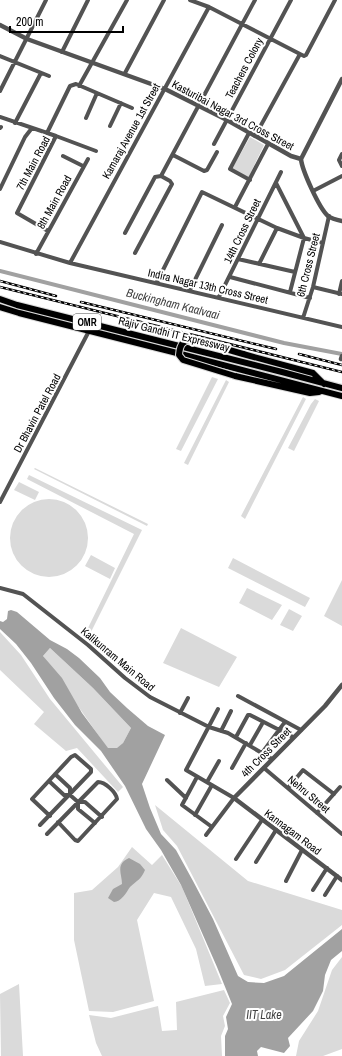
<svg xmlns="http://www.w3.org/2000/svg" width="342" height="1056" font-family="'Archivo Narrow',sans-serif">
<style>
.green{fill:#dadada}
.water{fill:#a1a1a1;fill-rule:evenodd}
.lines{fill:none;stroke-linecap:round;stroke-linejoin:round}
.canal{stroke:#a1a1a1;stroke-width:4}
.primary-casing{stroke:#dbdbdb;stroke-width:8}
.minor{stroke:#535353;stroke-width:4}
.tertiary{stroke:#535353;stroke-width:4.5}
.primary{stroke:#000;stroke-width:6}
.rail-casing{stroke:#000;stroke-width:2.5}
.rail{stroke:#fff;stroke-width:1;stroke-dasharray:3;stroke-linecap:butt}
.primary-bridge-casing{stroke:#dbdbdb;stroke-width:8;stroke-linecap:butt}
.primary-bridge{stroke:#000;stroke-width:6}
.labels{text-anchor:middle;stroke-width:4;stroke-linejoin:round;paint-order:stroke}
.shield{fill:#fff;stroke:#4c4c4c;stroke-width:1}
.shield-label{font-size:10px;font-weight:bold;fill:#000}
.street-label{font-size:11px;fill:#000;stroke:#fff}
.water-label{font-size:12px;font-style:italic;fill:#424242;stroke:#fff}
</style>
<rect width="100%" height="100%" fill="#fff"/>
<path class="green" d="M 250,137 L 264,145 L 248,178 L 232,169 Z
M 212,377 L 218,379 L 181,451 L 176,449 Z
M 226,380 L 229,382 L 188,465 L 184,463 Z
M 303,397 L 306,399 L 245,519 L 241,516 Z
M 315,399 L 319,401 L 294,451 L 288,448 L 311,404 Z
M 35,468 L 148,524 L 147,526 L 34,469 Z
M 29,475 L 142,530 L 91,632 L 87,630 L 134,534 L 27,479 Z
M 19,482 L 39,492 L 35,500 L 14,490 Z
M10 538a39 39 0 1 1 78 0a39 39 0 1 1-78 0Z
M 91,555 L 115,568 L 110,579 L 85,566 Z
M 233,558 L 310,598 L 305,607 L 228,568 Z
M 342,580 L 342,626 L 324,616 Z
M 247,588 L 282,605 L 272,620 L 239,603 Z
M 289,609 L 302,616 L 293,631 L 280,625 Z
M 181,628 L 237,657 L 219,687 L 163,663 Z
M 0,632 L 21,655 L 50,699 L 123,787 L 118,792 L 77,748 L 66,751 L 34,724 L 44,712 L 0,670 Z
M 50,648 L 93,688 L 131,728 L 123,743 L 117,749 L 108,749 L 43,656 Z
M 155,805 L 248,881 L 342,910 L 342,925 L 285,970 L 261,979 L 244,975 L 177,846 L 163,830 Z
M 132,847 L 152,865 L 162,855 L 182,887 L 222,984 L 205,986 L 196,949 L 171,897 L 154,893 L 137,920 L 154,1001 L 113,1012 L 89,1011 L 74,940 L 74,893 L 92,890 L 118,867 Z
M 342,957 L 342,1049 L 323,1056 L 296,1056 L 299,1041 L 318,1011 L 332,970 Z
M 19,984 L 23,1056 L 1,1056 L 0,994 Z
M 224,990 L 230,1003 L 223,1016 L 225,1026 L 221,1036 L 222,1056 L 102,1056 L 96,1043 L 89,1015 L 111,1018 L 158,1006 L 162,1031 L 177,1030 L 176,1002 Z"/>
<path class="water" d="M 11,610 L 17,612 L 50,640 L 67,649 L 79,658 L 100,678 L 110,692 L 127,708 L 148,726 L 165,735 L 142,784 L 150,808 L 161,834 L 176,850 L 193,881 L 213,919 L 238,976 L 248,982 L 264,983 L 284,976 L 342,929 L 342,951 L 331,960 L 325,975 L 323,991 L 313,1011 L 288,1038 L 290,1046 L 284,1053 L 261,1047 L 257,1051 L 258,1056 L 225,1056 L 225,1036 L 228,1029 L 226,1017 L 232,1004 L 217,967 L 181,885 L 161,850 L 146,829 L 125,786 L 101,751 L 75,725 L 54,698 L 31,663 L 16,644 L 0,629 L 0,621 L 3,622 L 7,619 L 8,611 ZM 50,648 L 93,688 L 131,728 L 123,743 L 117,748 L 108,748 L 82,713 L 62,678 L 43,656 Z
M 129,858 L 140,864 L 145,870 C 141,880 136,881 130,887 C 126,893 121,902 114,902 L 108,898 L 113,889 L 122,884 C 122,874 115,864 129,858 Z"/>
<g class="lines">
<path class="canal" d="M 0,271 L 284,343 L 342,354"/>
<defs>
<path id="primary" d="M 0,299 L 17,305 L 282,372 L 342,388
M 0,307 L 19,313 L 173,352 L 342,396
M 243,354 L 313,373 L 324,384
M 235,376 L 310,393 L 319,392"/>
</defs>
<use href="#primary" class="primary-casing"/>
<path class="minor" d="M 190,0 L 209,7 L 300,54
M 62,52 L 88,0
M 0,56 L 49,76
M 125,73 L 164,0
M 79,86 L 127,0
M 0,91 L 46,0
M 0,117 L 56,136
M 86,118 L 97,93
M 15,123 L 41,73
M 110,126 L 121,103
M 0,128 L 1,127
M 47,133 L 70,86 L 76,84 L 132,108
M 249,133 L 230,169 L 250,180
M 255,136 L 300,54 L 304,56 L 306,55 L 335,0
M 214,144 L 291,0
M 342,154 L 339,160 L 342,166
M 173,155 L 204,171 L 207,170 L 217,152
M 63,156 L 83,166
M 161,176 L 255,0
M 276,183 L 304,238 L 290,292
M 0,189 L 25,137 L 32,128
M 313,191 L 342,176
M 235,207 L 268,144
M 48,231 L 17,213 L 56,136 L 96,151
M 125,233 L 155,177 L 161,176 L 170,181 L 172,184 L 135,253
M 0,242 L 70,263 L 342,327
M 36,254 L 88,159
M 238,259 L 295,272
M 70,263 L 209,7
M 259,264 L 277,228
M 230,277 L 310,298
M 157,282 L 202,192 L 277,228 L 304,238 L 323,243
M 313,287 L 342,294
M 190,290 L 222,225
M 339,294 L 342,281
M 219,297 L 281,172
M 303,318 L 313,287 L 329,216
M 0,502 L 89,331
M 0,588 L 23,594 L 88,645 L 125,678 L 150,697 L 209,727 L 228,733 L 272,759
M 238,696 L 301,730
M 180,713 L 188,698
M 221,731 L 231,711
M 236,737 L 248,715 L 250,715 L 293,737
M 250,745 L 262,724
M 262,753 L 285,722
M 232,768 L 246,743
M 264,768 L 342,834
M 55,774 L 70,788 L 70,795 L 78,802 L 85,802 L 102,817
M 197,777 L 182,805 L 212,827
M 167,780 L 186,798
M 49,781 L 64,795 L 70,795
M 207,782 L 219,761
M 288,788 L 303,770 L 334,794
M 78,802 L 78,809 L 95,823
M 317,813 L 340,787
M 195,815 L 212,785
M 40,825 L 91,772 L 91,769 L 75,755 L 71,757 L 32,799 L 50,816
M 47,834 L 98,782 C 105,782 116,792 117,799 L 78,841 L 75,840 L 58,822
M 206,835 L 234,798 L 186,770 L 218,709
M 236,859 L 262,820
M 256,862 L 276,830
M 286,881 L 302,850
M 313,890 L 327,868
M 325,895 L 337,876"/>
<path class="tertiary" d="M 0,25 L 27,39 L 165,89 L 227,120 L 291,156 L 301,159
M 342,79 L 301,159 C 302,170 319,208 328,216 C 332,219 337,220 342,221
M 341,359 L 342,356
M 342,685 L 325,706 L 234,798 L 342,880"/>
<use href="#primary" class="primary"/>
<defs>
<path id="rail" d="M 0,281 L 56,296
M 0,287 L 342,372
M 81,302 L 276,349
M 299,354 L 342,365"/>
</defs>
<use href="#rail" class="rail-casing"/>
<use href="#rail" class="rail"/>
<defs>
<path id="primary-bridge" d="M 235,376 L 183,360 L 179,355 C 180,343 183,340 195,340 L 243,354"/>
</defs>
<use href="#primary-bridge" class="primary-bridge-casing"/>
<use href="#primary-bridge" class="primary-bridge"/>
</g>
<g class="labels">
<rect class="shield" x="73" y="314" width="28" height="16" rx="3"/>
<g class="shield-label">
<text x="87" y="326">OMR</text>
</g>
<g class="street-label">
<text transform="translate(244 68) rotate(-62)" y="4">Teachers Colony</text>
<text transform="translate(233 115) rotate(28)" y="4">Kasturibai Nagar 3rd Cross Street</text>
<text transform="translate(131 131) rotate(-61)" y="4">Kamaraj Avenue 1st Street</text>
<text transform="translate(33 163) rotate(-62)" y="4">7th Main Road</text>
<text transform="translate(54 202) rotate(-61)" y="4">8th Main Road</text>
<text transform="translate(242 231) rotate(-64)" y="4">14th Cross Street</text>
<text transform="translate(308 265) rotate(-76)" y="4">6th Cross Street</text>
<text transform="translate(208 286) rotate(13)" y="4">Indira Nagar 13th Cross Street</text>
<text transform="translate(174 334) rotate(14)" y="4">Rajiv Gandhi IT Expressway</text>
<text transform="translate(37 413) rotate(-62)" y="4">Dr Bhavin Patel Road</text>
<text transform="translate(118 659) rotate(40)" y="4">Kalikunram Main Road</text>
<text transform="translate(266 752) rotate(-45)" y="4">4th Cross Street</text>
<text transform="translate(309 794) rotate(40)" y="4">Nehru Street</text>
<text transform="translate(293 832) rotate(37)" y="4">Kannagam Road</text>
</g>
<g class="water-label">
<text transform="translate(173 304) rotate(14)" y="4">Buckingham Kaalvaai</text>
<text x="264" y="1019">IIT Lake</text>
</g>
</g>
<path d="M10 26v6h113v-6" fill="none" stroke="#000000" stroke-width="2"/>
<text x="16" y="26" font-size="12" fill="#000000" stroke="#ffffff" stroke-width="3" paint-order="stroke">200 m</text>
</svg>
